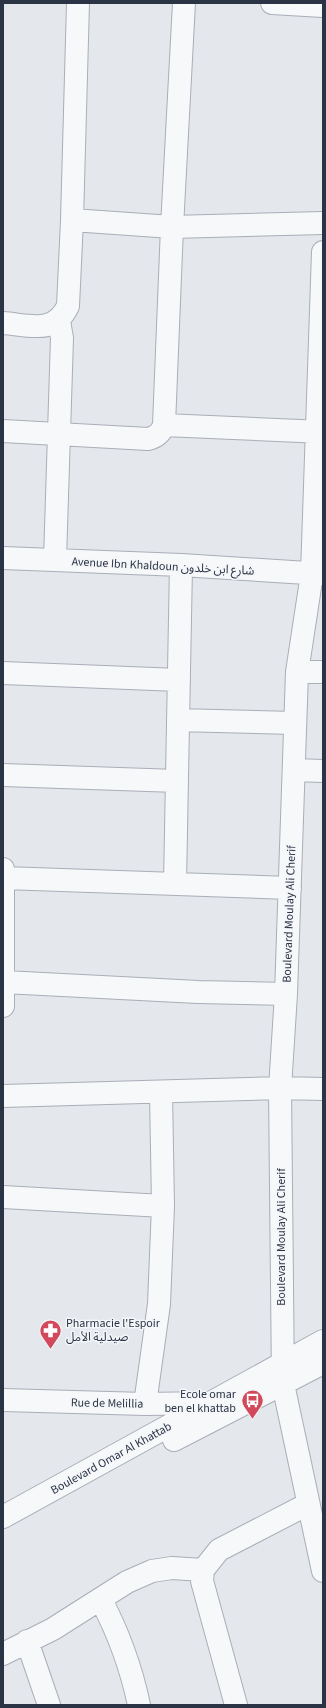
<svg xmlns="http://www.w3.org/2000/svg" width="326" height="1708" font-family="'Source Sans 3','Noto Sans Arabic',sans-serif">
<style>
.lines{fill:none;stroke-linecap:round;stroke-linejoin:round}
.minor-casing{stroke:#a9aeb7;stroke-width:24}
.minor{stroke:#f7f8fa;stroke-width:22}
.labels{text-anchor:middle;stroke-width:3;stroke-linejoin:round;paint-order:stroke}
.street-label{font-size:12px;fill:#2b3445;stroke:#f4f6f9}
.poi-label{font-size:12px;fill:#2b3445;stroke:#f4f6f9;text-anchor:start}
</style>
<rect width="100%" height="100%" fill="#e4e7ec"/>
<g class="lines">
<defs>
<path id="minor" d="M 272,3 L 323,6
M 72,220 L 78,3
M 323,252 L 312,574 L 297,672 L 286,994 L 280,1088 L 283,1384 L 323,1571
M 3,323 C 30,325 54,335 68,306 L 72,220 L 172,227 L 323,223
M 164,425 L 323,432
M 3,431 L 148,439 C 157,437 161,433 164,425 L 172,227 L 184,3
M 3,558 L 181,565 L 323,574
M 55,560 L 62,338 L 59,321
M 297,672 L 323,672
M 3,673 L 179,680
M 178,720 L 295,723
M 294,770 L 323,771
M 3,775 L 177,781
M 3,869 L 3,1006
M 4,878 L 290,888
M 175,884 L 181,565
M 4,982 L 198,992 L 286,994
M 3,1096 L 280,1088 L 323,1089
M 3,1197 L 163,1206
M 3,1400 L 145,1404 L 209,1403
M 145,1404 L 159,1304 L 163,1206 L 161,1092
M 174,1440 L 323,1363
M 3,1517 L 323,1341
M 101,1600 C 119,1634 131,1667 139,1705
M 27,1641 L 49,1705
M 3,1654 L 53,1629 L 127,1582 L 152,1571 L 172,1568 L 203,1570
M 236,1705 L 202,1581 L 203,1570 L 219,1550 L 308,1504"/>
</defs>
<use href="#minor" class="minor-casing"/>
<use href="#minor" class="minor"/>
</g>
<defs>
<symbol id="pharmacy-pin" viewBox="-11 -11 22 30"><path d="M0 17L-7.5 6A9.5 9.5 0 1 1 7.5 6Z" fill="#d1495b" stroke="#f4f6f9"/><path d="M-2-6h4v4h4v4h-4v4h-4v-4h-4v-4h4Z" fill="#fff"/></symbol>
<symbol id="bus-pin" viewBox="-11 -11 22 30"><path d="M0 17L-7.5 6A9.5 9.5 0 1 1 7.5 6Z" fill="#d1495b" stroke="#f4f6f9"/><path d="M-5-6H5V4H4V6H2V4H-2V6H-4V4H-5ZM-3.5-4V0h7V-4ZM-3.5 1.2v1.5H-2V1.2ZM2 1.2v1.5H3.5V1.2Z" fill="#fff"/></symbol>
</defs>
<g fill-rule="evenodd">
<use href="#pharmacy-pin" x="38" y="1318" width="25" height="34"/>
<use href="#bus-pin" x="240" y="1388" width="25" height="34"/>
</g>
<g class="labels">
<g class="street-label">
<text transform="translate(163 566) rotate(3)" y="4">Avenue Ibn Khaldoun شارع ابن خلدون</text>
<text transform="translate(289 914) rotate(-88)" y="4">Boulevard Moulay Ali Cherif</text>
<text transform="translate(281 1237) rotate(-90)" y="4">Boulevard Moulay Ali Cherif</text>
<text transform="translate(107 1403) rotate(1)" y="4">Rue de Melillia</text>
<text transform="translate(111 1458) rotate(-29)" y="4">Boulevard Omar Al Khattab</text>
</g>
<g class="poi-label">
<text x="66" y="1327">Pharmacie l'Espoir<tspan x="66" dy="14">صيدلية الأمل</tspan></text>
<text x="236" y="1398" text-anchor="end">Ecole omar<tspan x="236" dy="14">ben el khattab</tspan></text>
</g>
</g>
<rect width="326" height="1708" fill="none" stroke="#2b3445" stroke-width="8"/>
</svg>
